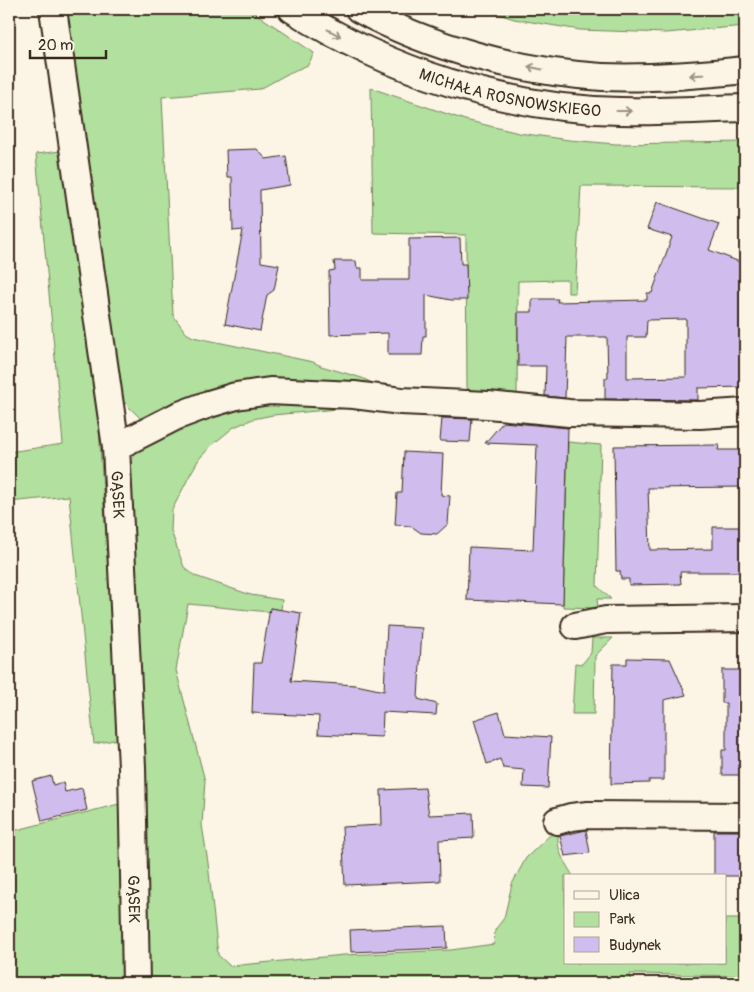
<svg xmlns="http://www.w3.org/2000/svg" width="754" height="992" font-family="Pangolin,sans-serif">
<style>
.green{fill:#b1e09f;stroke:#76855e}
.building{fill:#d0bdee;stroke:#3b2a1e;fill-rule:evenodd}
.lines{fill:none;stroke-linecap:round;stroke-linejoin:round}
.minor-casing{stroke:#3b2a1e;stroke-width:30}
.minor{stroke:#fcf5e5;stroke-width:26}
.oneway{stroke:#9c9082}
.labels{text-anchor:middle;stroke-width:4;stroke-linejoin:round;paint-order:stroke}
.street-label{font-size:16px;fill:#3b2a1e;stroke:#fcf5e5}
</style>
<rect width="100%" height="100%" fill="#fcf5e5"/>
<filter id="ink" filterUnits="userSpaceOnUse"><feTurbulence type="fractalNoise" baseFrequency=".02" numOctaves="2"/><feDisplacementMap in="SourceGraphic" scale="10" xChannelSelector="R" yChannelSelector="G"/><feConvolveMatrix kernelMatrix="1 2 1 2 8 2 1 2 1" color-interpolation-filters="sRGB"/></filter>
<g filter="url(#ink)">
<path class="green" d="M 64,9 L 249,9 L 314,53 L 308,65 L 289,73 L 260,89 L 162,97 L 173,315 L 186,333 L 193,337 L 313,362 L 321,366 L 362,378 L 389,391 L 297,386 L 147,425 L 119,397 Z
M 482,9 L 518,9 L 519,11 L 534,9 L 745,9 L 745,26 L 666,33 L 580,30 L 514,19 Z
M 371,88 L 465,120 L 519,133 L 569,140 L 616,144 L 745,142 L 745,187 L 581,186 L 575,293 L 568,293 L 568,280 L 518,281 L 517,394 L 472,391 L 467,388 L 466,235 L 373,233 Z
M 61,151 L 99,428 L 119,739 L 94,744 L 69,496 L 9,502 L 9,452 L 63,444 L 36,154 Z
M 243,399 L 348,408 L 273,415 L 253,419 L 234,427 L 212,445 L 199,459 L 191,473 L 172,510 L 171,531 L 184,567 L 195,576 L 251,595 L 282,600 L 281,610 L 270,608 L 269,612 L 188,604 L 176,670 L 205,781 L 202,825 L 208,863 L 218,955 L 230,966 L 344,955 L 451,950 L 494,944 L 495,930 L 504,918 L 512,884 L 526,858 L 550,835 L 559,831 C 555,849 564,861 573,876 L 565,876 L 565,963 L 725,963 L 725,919 L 745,919 L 745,976 L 630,974 L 631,983 L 142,983 L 128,473 L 134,455 L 144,438 Z
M 568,442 L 601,445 L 597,586 L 611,599 L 597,599 L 598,608 L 563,607 Z
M 592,638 L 613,638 L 595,656 L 594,714 L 572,714 L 575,663 L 582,664 L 591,653 Z
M 123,803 L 129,983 L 9,983 L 9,832 Z"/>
<path class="building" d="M 257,149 L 266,159 L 286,156 L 290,185 L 260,190 L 261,262 L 279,265 L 274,290 L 267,295 L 260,331 L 225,324 L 243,230 L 233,231 L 232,177 L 227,177 L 226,150 Z
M 657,202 L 719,224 L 709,250 L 745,264 L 745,387 L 698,388 L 698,400 L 605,399 L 605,378 L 608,378 L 607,337 L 567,337 L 565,398 L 545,396 L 546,366 L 518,366 L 518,312 L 532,312 L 532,299 L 558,299 L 557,302 L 647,300 L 647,293 L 652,293 L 672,237 L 647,229 ZM 686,319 L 686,377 L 627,378 L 627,337 L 646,337 L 647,320 Z
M 460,238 L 461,264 L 466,264 L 467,300 L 451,300 L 426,295 L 426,336 L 423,336 L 422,355 L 388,355 L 388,333 L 330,335 L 329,271 L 335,270 L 334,261 L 356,261 L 357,268 L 362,268 L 362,280 L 409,280 L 409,239 Z
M 442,418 L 472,419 L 470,442 L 440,441 Z
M 503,422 L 568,428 L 563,604 L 467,600 L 469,547 L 533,550 L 537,445 L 485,443 Z
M 719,445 L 718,450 L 745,450 L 745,487 L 648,488 L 650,550 L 713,549 L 713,527 L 745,527 L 745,572 L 680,572 L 681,584 L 629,585 L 629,579 L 621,579 L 620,571 L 616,571 L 614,446 Z
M 404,452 L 443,454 L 441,495 L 450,496 L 448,524 L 437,534 L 421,533 L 411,526 L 395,525 L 397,493 L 402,493 Z
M 270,608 L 301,613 L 291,681 L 356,685 L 384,691 L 387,626 L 422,628 L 418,699 L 437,704 L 436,715 L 383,712 L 382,737 L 318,734 L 319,716 L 252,713 L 254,663 L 261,663 Z
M 627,658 L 670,659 L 686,695 L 664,700 L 664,780 L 649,780 L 649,783 L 611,784 L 613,664 L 627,664 Z
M 722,670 L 745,670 L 745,775 L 722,775 L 722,750 L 726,750 L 726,703 L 722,703 Z
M 499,712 L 505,734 L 551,737 L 548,788 L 523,787 L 524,770 L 503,768 L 500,759 L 487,764 L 474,720 Z
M 51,776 L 53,785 L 63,782 L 65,792 L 82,788 L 87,810 L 42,821 L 32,781 Z
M 425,788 L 429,815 L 473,813 L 474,838 L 439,840 L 440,881 L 345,885 L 342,827 L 382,825 L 381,790 Z
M 586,830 L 590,853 L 565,856 L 560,836 Z
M 714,831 L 741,831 L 741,876 L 714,876 Z
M 446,926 L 447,948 L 351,952 L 350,930 Z"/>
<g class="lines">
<defs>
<g id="minor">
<path id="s1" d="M 53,9 L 116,447 L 132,767 L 136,983"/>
<path id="s2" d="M 292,9 C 388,71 506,109 620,111 C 662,112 704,109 745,108"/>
<path d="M 359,9 C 430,48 521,72 602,77 C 650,79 698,75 745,70"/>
<path d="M 116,447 L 177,416 L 209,404 L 236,396 L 270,391 L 354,395 L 401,401 L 488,405 L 569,413 L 700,415 L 745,412"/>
<path d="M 575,626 L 606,620 L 745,618"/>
<path d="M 557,821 L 571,817 L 588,815 L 745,816"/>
</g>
</defs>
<use href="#minor" class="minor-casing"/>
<use href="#minor" class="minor"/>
</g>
<defs><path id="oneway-shaft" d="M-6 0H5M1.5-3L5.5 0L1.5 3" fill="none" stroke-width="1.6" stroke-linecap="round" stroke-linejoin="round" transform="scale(1.25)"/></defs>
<g class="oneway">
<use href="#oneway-shaft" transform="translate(334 33) rotate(28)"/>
<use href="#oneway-shaft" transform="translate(535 68) rotate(-168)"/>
<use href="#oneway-shaft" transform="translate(697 75) rotate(176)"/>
<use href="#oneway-shaft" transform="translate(624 111)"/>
</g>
</g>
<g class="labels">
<g class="street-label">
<text dy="6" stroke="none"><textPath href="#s2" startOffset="236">MICHAŁA ROSNOWSKIEGO</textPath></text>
<text dy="6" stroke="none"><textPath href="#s1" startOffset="490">GĄSEK</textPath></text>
<text dy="6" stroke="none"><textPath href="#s1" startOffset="895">GĄSEK</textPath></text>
</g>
</g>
<rect width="754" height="992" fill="none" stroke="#fcf5e5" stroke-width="30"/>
<rect x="15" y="15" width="724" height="962" fill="none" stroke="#3b2a1e" stroke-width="2" filter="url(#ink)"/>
<rect x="564" y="874" width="162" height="90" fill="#fcf5e5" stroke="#afa495"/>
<rect x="574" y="891" width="25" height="8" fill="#fcf5e5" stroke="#afa495"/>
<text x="609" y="900" font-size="15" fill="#3b2a1e">Ulica</text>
<rect x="574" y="912" width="25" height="15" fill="#b1e09f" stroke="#afa495"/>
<text x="609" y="924" font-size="15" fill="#3b2a1e">Park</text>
<rect x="574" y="937" width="25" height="15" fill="#d0bdee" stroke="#afa495"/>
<text x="609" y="950" font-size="15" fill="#3b2a1e">Budynek</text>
<path d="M30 50v8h76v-8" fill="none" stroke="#3b2a1e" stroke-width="2.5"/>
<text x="38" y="50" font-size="15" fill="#3b2a1e" stroke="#fcf5e5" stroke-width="4" paint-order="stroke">20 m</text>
</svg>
